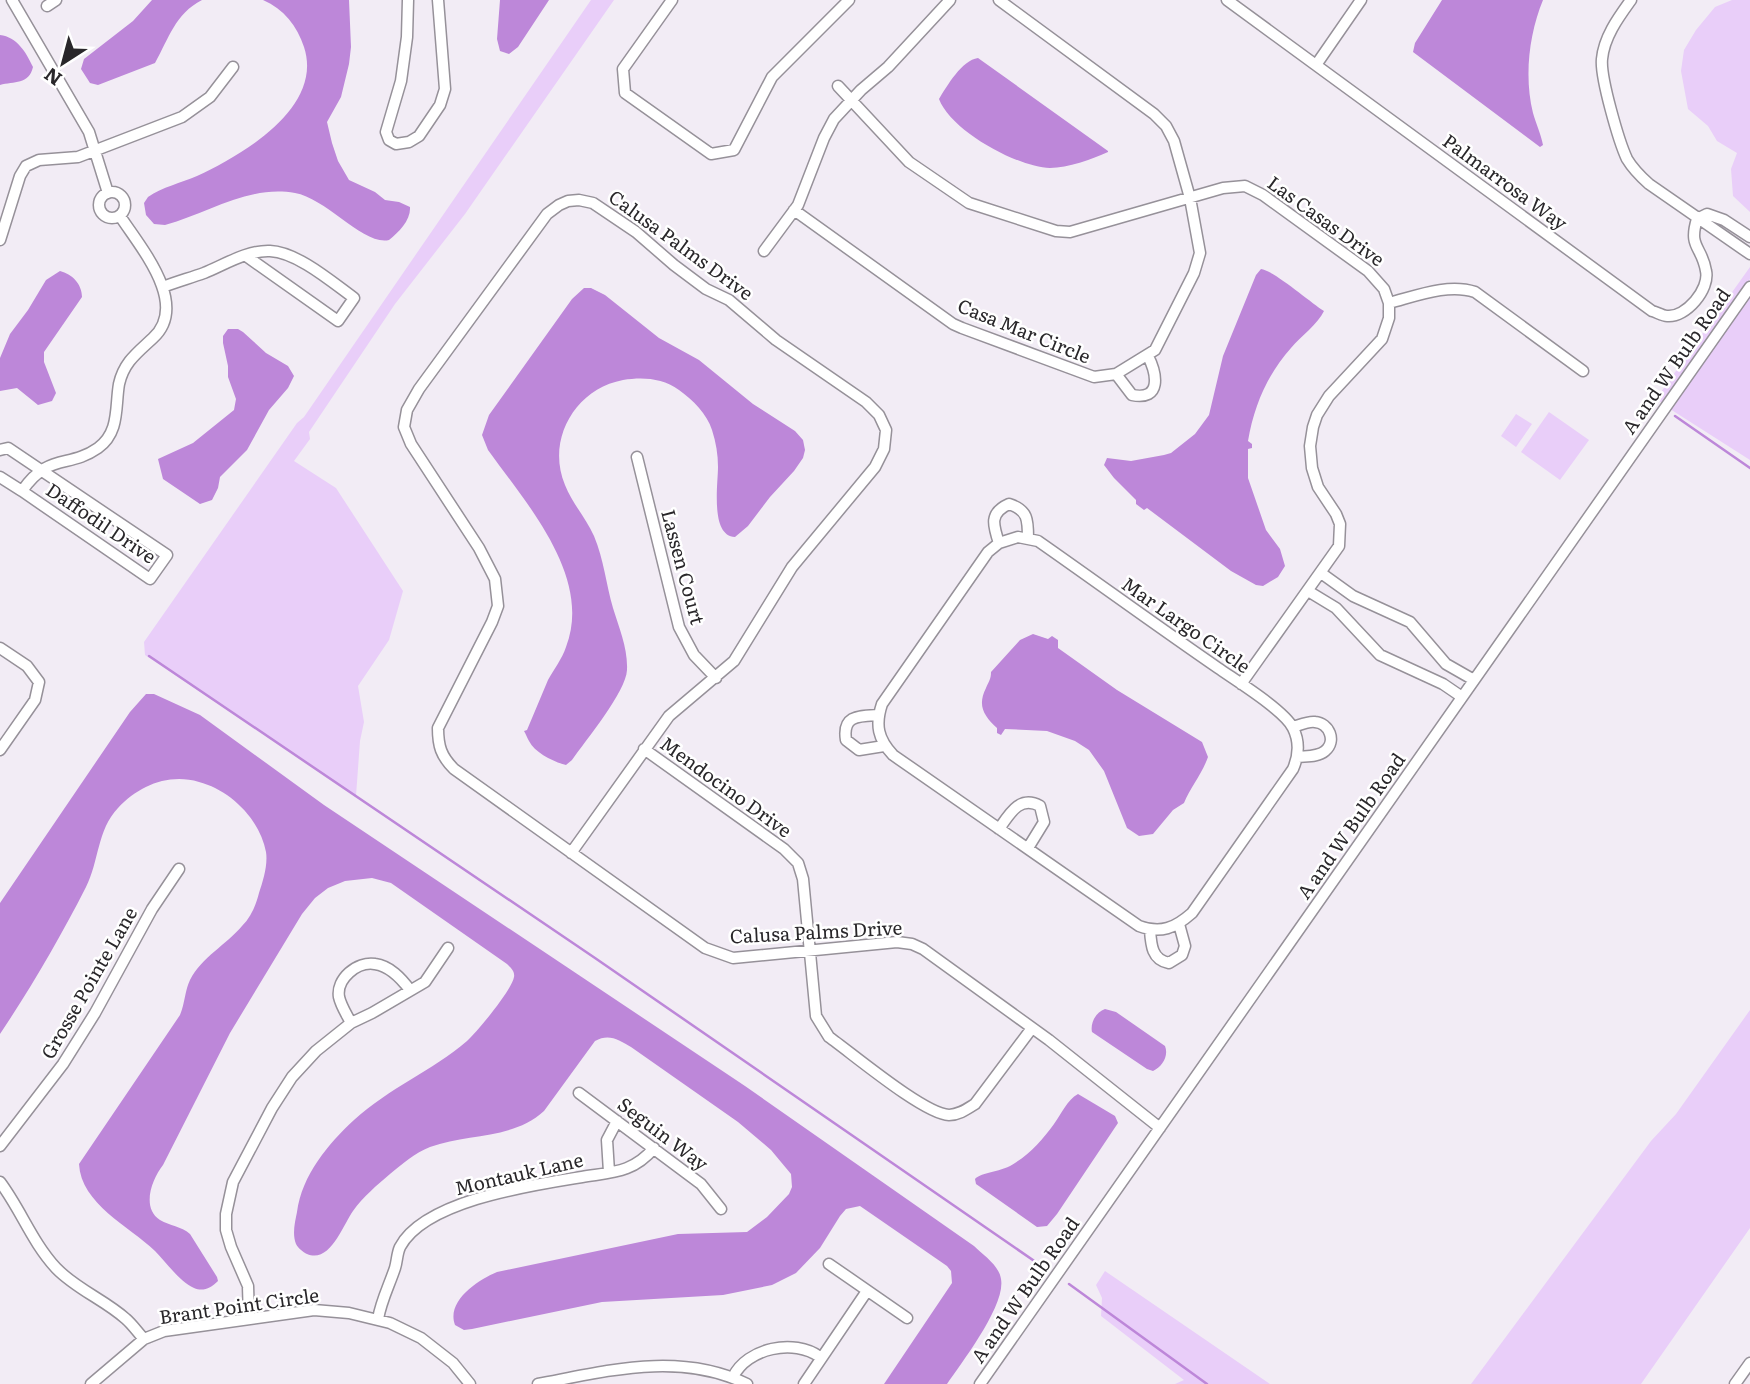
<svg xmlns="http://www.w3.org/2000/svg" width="1750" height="1384" font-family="Literata,serif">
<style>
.green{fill:#e9cef9}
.water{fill:#bd87d9}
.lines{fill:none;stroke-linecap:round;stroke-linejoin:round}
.stream{stroke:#bd87d9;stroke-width:2.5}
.minor-casing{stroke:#969199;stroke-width:13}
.minor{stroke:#fff;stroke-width:10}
.labels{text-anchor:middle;stroke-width:5;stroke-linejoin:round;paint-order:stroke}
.street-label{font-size:19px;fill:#29272a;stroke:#fff}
</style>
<rect width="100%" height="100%" fill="#f2ecf5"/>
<path class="green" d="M 591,0 L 614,0 L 465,214 L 395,304 L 309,432 L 310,439 L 294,461 L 336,488 L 403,591 L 389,640 L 358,686 L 364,722 L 360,741 L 356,796 L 145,655 L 144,642 L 297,423 L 304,417 Z
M 1732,0 L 1750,0 L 1750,212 L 1733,196 L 1731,169 L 1737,153 L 1717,141 L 1708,126 L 1688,109 L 1681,71 L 1684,50 L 1696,30 L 1715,7 Z
M 1750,267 L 1750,279 L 1662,403 L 1656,399 Z
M 1750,295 L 1750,460 L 1670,409 Z
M 1549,412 L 1589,440 L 1560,480 L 1521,452 Z
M 1516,414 L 1532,424 L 1516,447 L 1501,436 Z
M 1750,1010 L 1750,1228 L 1641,1384 L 1471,1384 L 1651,1141 L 1676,1114 Z
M 1105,1271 L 1270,1384 L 1175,1384 L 1184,1380 L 1101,1316 L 1102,1298 L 1096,1285 Z"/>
<path class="water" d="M 152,0 L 202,0 C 175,14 169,38 155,63 L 98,85 L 90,83 L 81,69 L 84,59 L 133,21 Z
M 263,0 L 349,0 L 351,47 L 349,64 L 341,97 L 327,122 L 332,143 L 338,161 L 349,180 L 375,192 L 385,200 L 399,202 L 410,207 C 411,220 399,232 389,240 C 364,246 326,198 295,193 C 247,185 209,213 165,225 L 154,224 L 146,215 L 144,203 L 148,197 C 162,187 181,183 197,176 C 242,155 324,108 304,47 C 297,26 284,9 263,0 Z
M 500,0 L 549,0 L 518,47 L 509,54 L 500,51 L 497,39 Z
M 1442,0 L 1543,0 C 1529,34 1524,77 1533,113 C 1536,124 1541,134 1543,145 L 1540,147 L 1413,52 L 1415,43 Z
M 0,35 C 17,37 26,52 33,67 C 29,85 14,81 0,85 Z
M 978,58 L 1108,151 L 1108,152 C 1092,159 1068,168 1050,168 C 1017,167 951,131 939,99 C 947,86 962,60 978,58 Z
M 1261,269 C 1273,270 1310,302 1324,311 C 1318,324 1301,336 1291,348 C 1267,375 1254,406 1248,441 L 1252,444 L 1252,448 L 1248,449 L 1248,478 L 1266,530 L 1280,549 L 1285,566 L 1278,577 L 1263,586 L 1256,585 L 1231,571 L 1147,508 L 1144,510 L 1136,504 L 1136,500 L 1114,478 L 1104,465 L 1107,458 L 1131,461 L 1164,455 L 1171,453 L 1195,434 L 1209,415 L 1223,356 L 1256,275 Z
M 60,271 C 72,274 82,284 82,297 L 44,352 L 44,362 L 56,393 L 52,401 L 38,405 L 17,388 L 0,391 L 0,358 L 10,334 L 28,310 L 46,280 Z
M 584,288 L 591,288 L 605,295 L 659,338 L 699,360 L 753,404 L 795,431 L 803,440 L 805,450 L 803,458 L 794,471 L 770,497 L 748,526 L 735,537 C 710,536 718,484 718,467 C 718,455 716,442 712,430 C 707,414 693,400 679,390 C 662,378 643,377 623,380 C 575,389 546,440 565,485 C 572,503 586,518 594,536 C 604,560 606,584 613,608 C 619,628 628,648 627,670 C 626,692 586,740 572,760 L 566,765 C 554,762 535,753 529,741 C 527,738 526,734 524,731 L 527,730 C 534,713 541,697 548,680 C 554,669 562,659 566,647 C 593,577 526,503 488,450 L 482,435 L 489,415 L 572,299 Z
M 228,329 L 238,329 L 243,332 L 266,353 L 288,366 L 294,376 L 288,388 L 269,410 L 247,450 L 220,477 L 218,488 L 212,500 L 200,504 L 163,479 L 158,459 L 193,443 L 234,410 L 236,399 L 228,377 L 228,366 L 223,343 L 223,336 Z
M 1033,634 L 1048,639 L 1052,636 L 1058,640 L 1058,648 L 1117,690 L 1202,742 L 1208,757 C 1202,774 1190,788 1184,803 L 1173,810 L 1153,834 L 1139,836 L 1127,828 L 1104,771 L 1089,750 L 1075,741 L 1047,731 L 1005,729 L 1001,735 L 997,733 L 997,728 C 984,716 977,706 986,688 C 989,681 991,679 991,672 L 1020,640 Z
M 146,694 L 154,694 L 200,715 L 324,805 L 745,1086 L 974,1246 C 983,1255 999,1265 1001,1279 C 1006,1305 962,1362 947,1384 L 884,1384 L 952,1283 L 951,1271 L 947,1266 L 860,1206 L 846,1209 L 840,1216 L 820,1248 L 796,1273 L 772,1285 L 723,1295 L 602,1302 L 472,1329 L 464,1330 L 455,1325 C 446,1301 478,1280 497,1272 L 678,1234 L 747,1232 L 767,1217 L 789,1194 L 792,1187 L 791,1174 L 771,1150 L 738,1122 L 631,1047 C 619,1040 609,1033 595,1041 L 544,1111 C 512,1140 468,1133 430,1147 C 415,1153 402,1164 390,1174 C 377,1185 363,1197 353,1211 C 343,1225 330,1264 307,1254 C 303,1252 298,1248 296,1244 C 292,1234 295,1222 297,1212 C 302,1175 328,1144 354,1120 C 389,1088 432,1071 467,1041 C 477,1032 512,990 514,977 C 515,971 511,968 507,964 L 391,883 L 372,878 L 345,881 L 328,888 L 315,898 L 302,914 L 230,1033 L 163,1165 C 152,1179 141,1208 160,1220 C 170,1226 181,1226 190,1234 L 217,1277 L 218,1281 C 211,1288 203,1292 194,1288 C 179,1281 166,1262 155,1251 C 129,1226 81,1204 79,1164 L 180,1015 C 185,1003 185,990 190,980 C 202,957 226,945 242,926 C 251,917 256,905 259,893 C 263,881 268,865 266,852 C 260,819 230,790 199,782 C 168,773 139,786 118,808 C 97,830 99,862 86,887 C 60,938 32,986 0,1034 L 0,903 L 130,712 Z
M 1105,1009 L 1116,1012 L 1165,1046 C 1169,1056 1162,1067 1153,1071 L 1147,1069 L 1092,1032 C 1090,1023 1096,1012 1105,1009 Z
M 1078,1094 L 1115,1116 L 1118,1123 L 1057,1214 L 1047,1226 L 1037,1227 L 976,1184 L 975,1179 C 981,1172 1003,1172 1015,1163 C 1031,1153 1043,1139 1054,1124 C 1062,1113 1067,1100 1078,1094 Z"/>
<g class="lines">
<path class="stream" d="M 1675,416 L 1750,468
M 149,656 L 595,958 L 1043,1267
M 1069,1284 L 1207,1384"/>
<defs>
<path id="minor" d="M 12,0 L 89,132 L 108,193
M 408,0 L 407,37 L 401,81 L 386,132 L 389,140 L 396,144 L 409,142 L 419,136 L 440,105 L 445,89 L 438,0
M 672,0 L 623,69 L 625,93 L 711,154 L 734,150 L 772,77 L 849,0
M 1227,0 L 1652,311 C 1656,312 1663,316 1667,316 C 1686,318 1710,289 1706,271 C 1702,246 1688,248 1697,219
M 1631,0 C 1618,18 1604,37 1602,59 C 1600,77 1619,142 1627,159 C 1633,169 1640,176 1649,184 L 1750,254
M 47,6 L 56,0
M 1316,65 L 1361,0
M 838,86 L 909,162 L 969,203 L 1056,231 L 1070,232 L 1223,188 L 1245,186 L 1263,195 L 1368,271 L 1384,289 L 1389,303 L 1389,318 L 1382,339 L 1329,396 L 1317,415 L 1313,427 L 1310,446 L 1312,468 L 1318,487 L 1336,514 L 1340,524 L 1339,546 L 1241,684
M99 205a13 13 0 1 1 26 0a13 13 0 1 1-26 0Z
M 794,210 L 953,324 L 962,328 L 1094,377 L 1116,374 L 1155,350 L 1194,273 L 1200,253 L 1190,198 L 1174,141 L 1166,126 L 1154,114 L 999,0
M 1697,219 L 1707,214 L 1724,220 L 1750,237
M 0,240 L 20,176 L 26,166 L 39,160 L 78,157 L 182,117 L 210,97 L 233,67
M 764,251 L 798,205 L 824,138 L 834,119 L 861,90 L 888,67 L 950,0
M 163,287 C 176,282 190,278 204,273 C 224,265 247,250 270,251 C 297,252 332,282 354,298 L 338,321 L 246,256
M 1389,303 C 1416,296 1448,283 1475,292 L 1583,371
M 1116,374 L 1132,395 C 1162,401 1157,374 1148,356
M 0,450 L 8,448 L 167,555 L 150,579 L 22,491 C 49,452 68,469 98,448 C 120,432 115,407 119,384 C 124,362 137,353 153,338 C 190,304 140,247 120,216
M 637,457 L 679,627 L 694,655 L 716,678
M 0,477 L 22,491
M 1018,537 L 1038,541 C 1098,583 1157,626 1218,668 C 1235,680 1284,710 1293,728 C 1300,742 1299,755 1293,769 L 1192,913 C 1175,928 1161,934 1139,926 L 893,755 C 878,739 875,725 882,704 L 988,552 L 999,543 Z
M 999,543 C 993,525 989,513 1009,504 C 1028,510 1028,520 1028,538
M 1321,573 L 1353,596 L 1410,622 L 1446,664 L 1474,680
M 1308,591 L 1336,608 L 1380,655 L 1443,684 L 1462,697
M 0,648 L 27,666 L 39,682 L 35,700 L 0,750
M 878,715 C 859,716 842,715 846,740 L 859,750 L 884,746
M 1293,727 C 1300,725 1308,721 1315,722 C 1329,723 1337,741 1325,751 C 1318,757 1306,756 1298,757
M 644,749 L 784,849 L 798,863 L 803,879 L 816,1016 L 829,1037 C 853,1054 924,1114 949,1115 C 959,1115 967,1109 975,1104 L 1032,1028
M 999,829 C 1010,813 1020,795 1040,806 L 1044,822 L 1028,848
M 571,853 L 669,716 L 734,661 L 792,567 L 875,467 L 884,449 L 886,430 L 879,415 L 866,402 L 776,340 L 729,300 L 706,289 L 674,265 L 636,232 L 593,203 L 579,200 L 568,201 L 559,205 L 547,214 L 419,389 L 407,410 L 404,427 L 411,444 L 479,548 L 495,579 L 498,606 L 492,622 L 438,728 C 438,746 441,756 454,769 L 705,948 L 733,958 L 897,942 L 912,944 L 923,949 L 1049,1040 L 1160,1128
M 1150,930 C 1151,945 1152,960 1169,963 L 1182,955 L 1185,946 L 1179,924
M 351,1023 C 347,1015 341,1006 339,997 C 336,979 357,961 375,964 C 390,966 401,978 410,990
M 579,1093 L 701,1184 L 721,1209
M 0,1146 L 63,1064 L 95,1013 L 152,909 L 179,869
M 609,1172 L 607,1140 L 617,1121
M 0,1182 C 21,1210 32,1242 56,1268 C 76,1289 105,1300 126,1319 C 133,1325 138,1333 144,1339
M 829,1264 L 907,1318
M 249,1319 L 248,1286 L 231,1247 L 226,1230 L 226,1214 L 233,1182 L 272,1108 L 292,1077 L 316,1051 L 351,1023 L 372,1013 L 425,982 L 448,948
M 378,1319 C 381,1301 389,1286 395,1268 C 397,1262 397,1253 400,1247 C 425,1200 533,1185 582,1177 C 612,1172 633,1173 654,1148
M 733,1377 C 747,1348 794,1338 820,1357
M 91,1384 L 144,1339 L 164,1331 L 314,1310 L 349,1313 L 390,1323 L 421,1338 L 453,1363 L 470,1384
M 538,1384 C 607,1371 679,1351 747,1384
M 804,1384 L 867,1291
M 980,1384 L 1750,287
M 1735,1384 L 1750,1363"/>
</defs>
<use href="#minor" class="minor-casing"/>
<use href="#minor" class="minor"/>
</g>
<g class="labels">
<g class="street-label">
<text transform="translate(1505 182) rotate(36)" y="7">Palmarrosa Way</text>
<text transform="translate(1326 221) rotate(36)" y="7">Las Casas Drive</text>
<text transform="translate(681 245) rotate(36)" y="7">Calusa Palms Drive</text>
<text transform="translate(1024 331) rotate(22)" y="7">Casa Mar Circle</text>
<text transform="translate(1676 361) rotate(-55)" y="7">A and W Bulb Road</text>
<text transform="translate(101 523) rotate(34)" y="7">Daffodil Drive</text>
<text transform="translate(683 567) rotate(75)" y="7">Lassen Court</text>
<text transform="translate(1186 625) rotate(35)" y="7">Mar Largo Circle</text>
<text transform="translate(726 787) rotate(36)" y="7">Mendocino Drive</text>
<text transform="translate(1351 826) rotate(-55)" y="7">A and W Bulb Road</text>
<text transform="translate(816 932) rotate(-3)" y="7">Calusa Palms Drive</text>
<text transform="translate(89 983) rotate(-60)" y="7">Grosse Pointe Lane</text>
<text transform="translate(663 1134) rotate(37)" y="7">Seguin Way</text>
<text transform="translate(519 1174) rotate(-13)" y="7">Montauk Lane</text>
<text transform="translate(1025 1290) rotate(-55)" y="7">A and W Bulb Road</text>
<text transform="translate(239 1306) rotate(-8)" y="7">Brant Point Circle</text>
</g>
</g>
<g transform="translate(63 63) rotate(216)" stroke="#ffffff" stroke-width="5" paint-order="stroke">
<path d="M0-5L12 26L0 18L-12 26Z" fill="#29272a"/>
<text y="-10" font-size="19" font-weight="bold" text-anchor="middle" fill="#29272a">N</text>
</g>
</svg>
